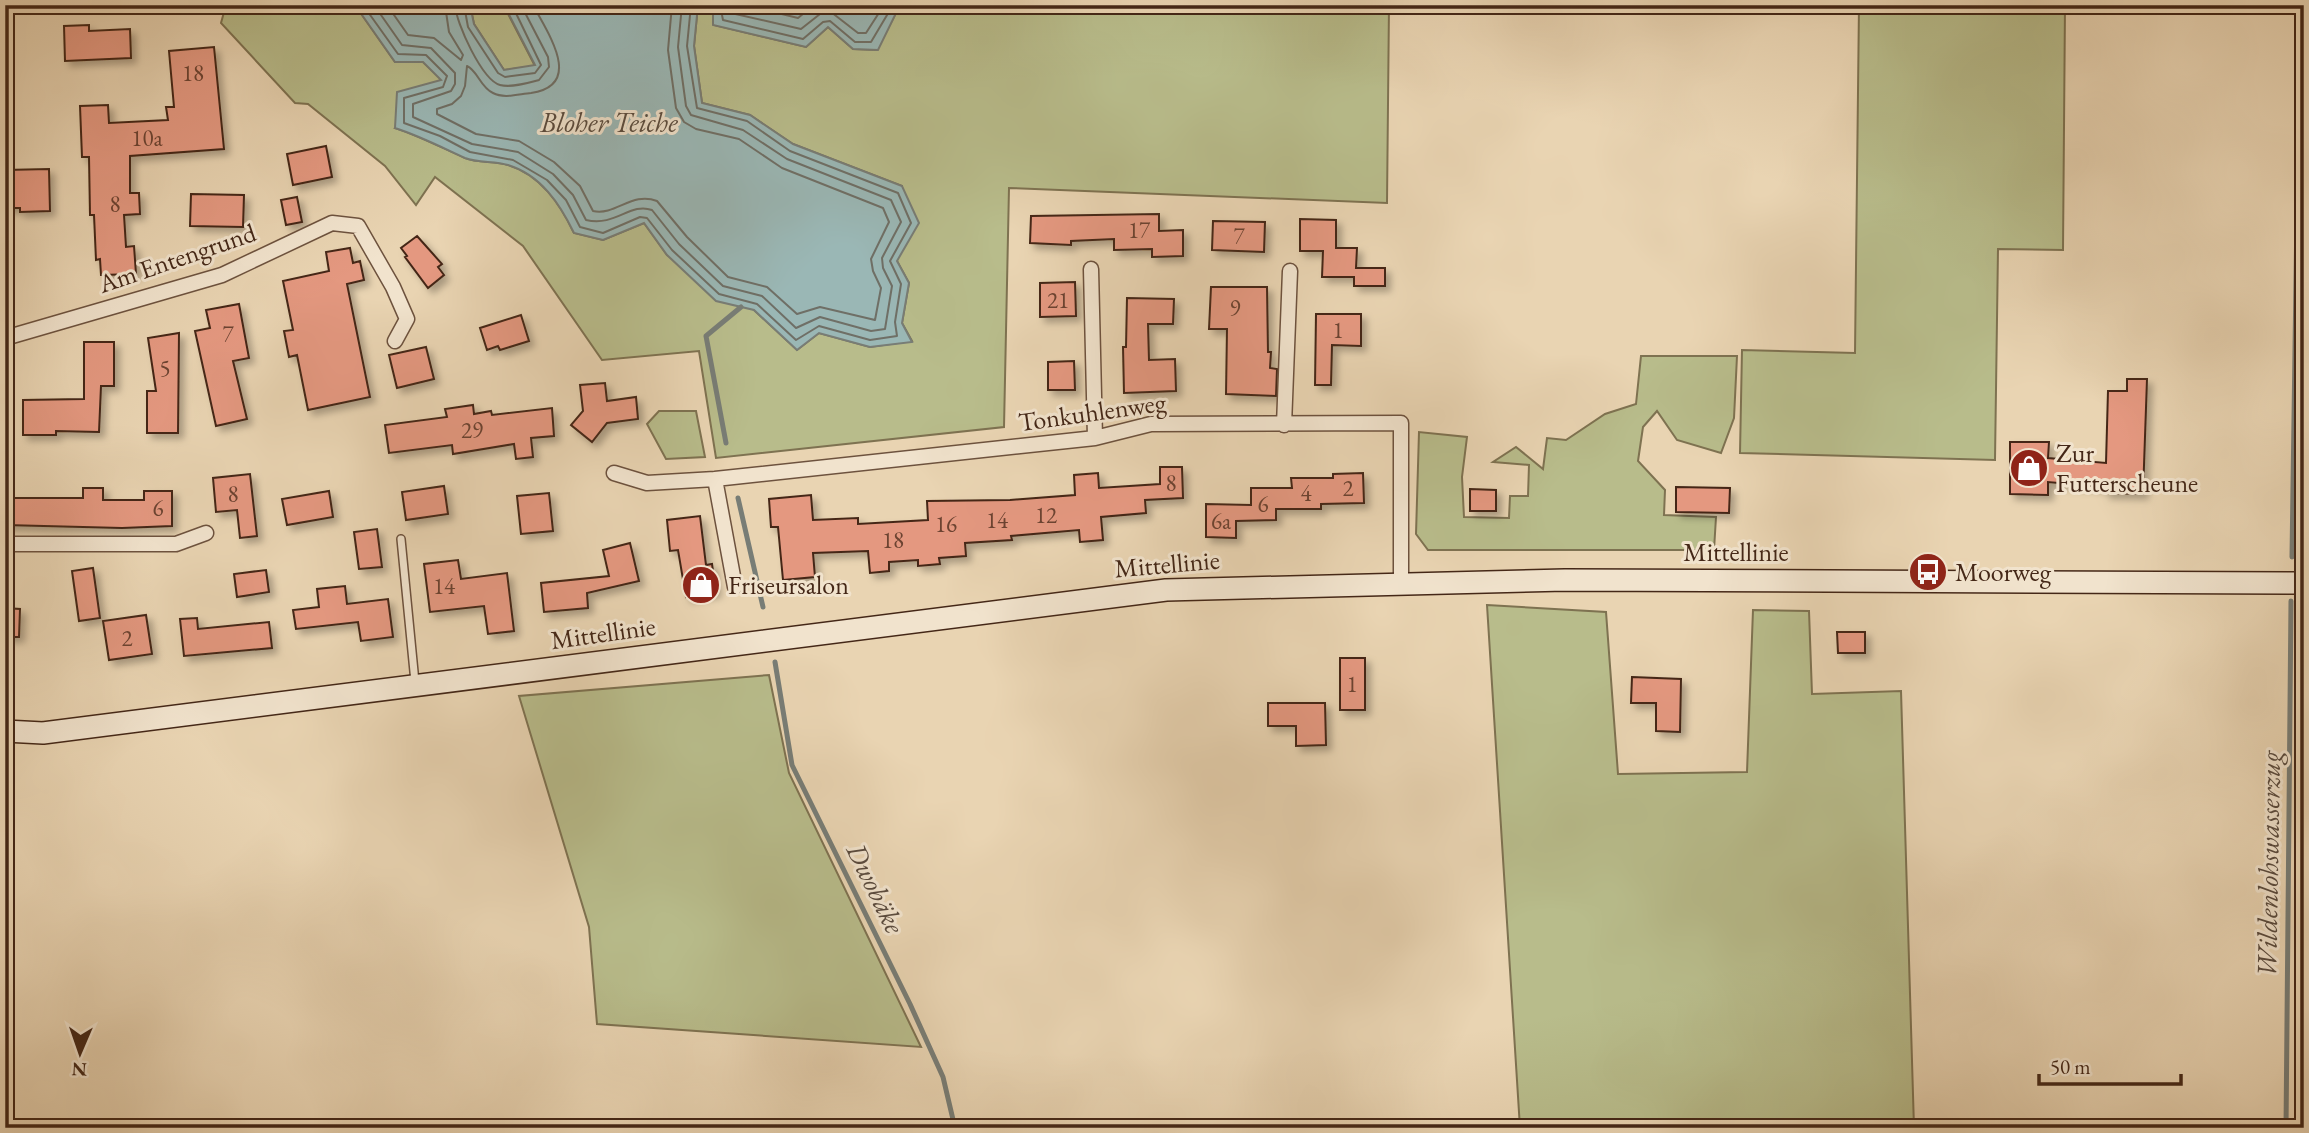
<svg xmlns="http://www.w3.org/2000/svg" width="2309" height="1133" font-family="'EB Garamond',serif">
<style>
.green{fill:#b8bc8b;stroke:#7e7251;stroke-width:2}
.water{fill:#9ab7b5;stroke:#787d76;stroke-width:2}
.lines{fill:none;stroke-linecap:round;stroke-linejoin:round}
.shore{stroke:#6f6f66;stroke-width:2}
.stream{stroke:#787d76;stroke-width:5}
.building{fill:#e49880;stroke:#442717;stroke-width:2;filter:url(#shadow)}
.lane-casing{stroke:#6d523e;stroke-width:10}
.street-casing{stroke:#6d523e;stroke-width:17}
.secondary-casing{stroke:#442717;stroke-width:24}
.lane{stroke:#f1e3cd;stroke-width:7}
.street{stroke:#f1e3cd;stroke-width:14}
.secondary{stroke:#f1e3cd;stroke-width:21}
.labels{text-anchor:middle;stroke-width:6;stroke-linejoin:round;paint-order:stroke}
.number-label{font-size:23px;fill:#6c4331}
.street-label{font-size:26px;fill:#442717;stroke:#f1e3cd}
.poi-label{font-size:26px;fill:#442717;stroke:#f1e3cd;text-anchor:start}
.water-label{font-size:28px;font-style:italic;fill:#5a4b3e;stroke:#f1e3cd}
</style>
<defs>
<filter id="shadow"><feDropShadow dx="5" dy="5" stdDeviation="3.5" flood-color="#0004"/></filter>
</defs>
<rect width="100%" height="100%" fill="#e9d4b2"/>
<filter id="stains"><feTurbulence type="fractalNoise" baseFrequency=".00286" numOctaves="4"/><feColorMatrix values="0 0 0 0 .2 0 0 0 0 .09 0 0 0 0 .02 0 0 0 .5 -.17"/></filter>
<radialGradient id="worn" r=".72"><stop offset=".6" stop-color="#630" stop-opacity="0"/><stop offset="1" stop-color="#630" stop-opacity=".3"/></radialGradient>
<path class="green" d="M 226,5 L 355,5 L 395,62 L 423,62 L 442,80 L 395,128 C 420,136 442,148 465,158 C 478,163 494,161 508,165 C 541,175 560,204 574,233 L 603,240 L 644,223 L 667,255 L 754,310 L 797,350 L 819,333 L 870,347 L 912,341 L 902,323 L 909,283 L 897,261 L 902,186 L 793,144 L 750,115 L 702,103 L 694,46 L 698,5 L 713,5 L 714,25 L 806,47 L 828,27 L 853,49 L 877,50 L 900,5 L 1389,5 L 1387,203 L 1009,188 L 1004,427 L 716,458 L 699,351 L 602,360 L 523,246 L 435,177 L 416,205 L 385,166 L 308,104 L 295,103 L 221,23 Z
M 470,5 L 514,5 L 505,8 L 535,66 L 504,70 L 474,24 Z
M 1859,5 L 2065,5 L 2063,250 L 1998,249 L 1995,460 L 1740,453 L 1742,350 L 1855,353 Z
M 1641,356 L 1737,356 L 1734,418 L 1721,453 L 1677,440 L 1657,411 L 1643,427 L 1638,461 L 1665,490 L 1664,515 L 1716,517 L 1714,550 L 1428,550 L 1416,534 L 1419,432 L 1467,437 L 1462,477 L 1464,517 L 1509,518 L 1510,496 L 1528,496 L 1529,465 L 1493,462 L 1516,447 L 1543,469 L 1547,438 L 1566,440 L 1605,414 L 1636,404 Z
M 659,411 L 696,411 L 705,457 L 666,459 L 647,424 Z
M 1487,605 L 1606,612 L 1618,774 L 1747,772 L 1753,610 L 1809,611 L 1812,694 L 1901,691 L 1914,1128 L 1520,1128 Z
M 769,675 L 789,773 L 921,1047 L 597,1024 L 589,927 L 519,696 Z"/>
<path class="water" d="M 355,5 L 470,5 L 474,24 L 504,70 L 535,65 L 505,7 L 698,5 L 694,46 L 702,103 L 750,115 L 793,144 L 902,186 L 919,223 L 897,261 L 909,283 L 902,323 L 912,342 L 870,347 L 819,333 L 797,350 L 754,310 L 716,301 L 667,255 L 644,223 L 603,240 L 574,233 C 560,204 541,175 508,165 C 494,161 478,163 465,158 C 441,147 420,136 395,128 L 397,92 L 441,80 L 423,62 L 395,62 Z
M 713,5 L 900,5 L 878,50 L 853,49 L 828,27 L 806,47 L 713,25 Z"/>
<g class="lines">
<path class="shore" d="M 363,5 L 398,54 L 426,55 L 447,76 L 443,87 L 404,98 L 404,123 L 440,136 L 470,152 L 513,160 L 547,180 L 566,200 L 580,227 L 603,233 L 640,217 L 647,218 L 672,250 L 719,294 L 757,304 L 796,340 L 819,326 L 870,340 L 897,336 L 895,322 L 901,284 L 890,261 L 911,223 L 898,193 L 790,151 L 747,121 L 697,108 L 687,46 L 691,5
M 374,5 L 402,45 L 431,48 L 455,73 L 455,84 L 451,91 L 413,104 L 413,117 L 472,144 L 518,152 L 553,174 L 573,195 L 586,220 C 616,227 630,202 652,210 L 679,244 L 723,286 L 762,296 L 796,328 L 820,317 L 871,331 L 885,329 L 892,286 L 883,268 L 882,258 L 901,222 L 891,200 L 787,159 L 743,130 L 691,115 L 686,106 L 678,47 L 682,5
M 387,5 L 408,35 L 434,38 L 461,60 L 463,55 L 449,32 L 445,5
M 455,5 C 456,23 482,80 500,85 C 511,88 528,83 539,80 L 549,67 L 548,57 L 521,5
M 464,5 L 468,27 L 498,73 L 505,77 L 535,73 L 541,65 L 512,5
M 533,5 C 547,32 585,85 531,93 C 519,94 504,99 493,93 C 480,87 478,71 467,66 L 465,86 L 461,96 L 452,104 L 437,109 L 437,114 L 476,134 L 519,141 L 554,162 L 580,186 L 593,211 C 616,216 632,191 657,201 L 687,237 L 728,277 L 767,287 L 797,314 L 820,307 L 875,320 L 881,288 L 873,271 L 871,259 L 889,222 L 883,208 L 782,168 L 739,139 L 696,129 L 684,122 L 676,108 L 668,50 L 672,5
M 720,5 L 723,20 L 803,39 L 823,22 L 830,21 L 855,42 L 871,42 L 893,5
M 729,5 L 731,13 L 801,29 L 820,14 L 831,12 L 858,33 L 866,33 L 884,5
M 744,5 L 798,18 L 814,5"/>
<path class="stream" d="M 726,443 L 706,336 L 741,307
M 738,498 L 763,607
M 2292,557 L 2300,5
M 775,662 L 792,765 L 910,1004 L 943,1077 L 955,1128
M 2286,1128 L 2291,601"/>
</g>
<path class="building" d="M 89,25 L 89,31 L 130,29 L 131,58 L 65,61 L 64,26 Z
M 214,47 L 224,149 L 130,156 L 130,193 L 139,193 L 140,214 L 124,215 L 126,247 L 134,246 L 136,274 L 101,275 L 100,259 L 96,260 L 94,215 L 90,215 L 89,157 L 82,157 L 80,106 L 108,105 L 109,123 L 168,120 L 166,107 L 174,107 L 169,51 Z
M 326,146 L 332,177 L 293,185 L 287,154 Z
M 49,169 L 50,211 L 20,212 L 20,208 L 5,208 L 5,170 Z
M 191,194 L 244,195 L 243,227 L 190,226 Z
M 297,197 L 302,222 L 286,225 L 281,200 Z
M 1159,214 L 1159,231 L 1183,230 L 1183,256 L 1152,257 L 1152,249 L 1114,250 L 1114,239 L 1071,241 L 1071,245 L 1030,243 L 1031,216 Z
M 1300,219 L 1336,220 L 1336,248 L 1357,248 L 1356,268 L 1385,268 L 1385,286 L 1354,286 L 1354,277 L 1322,277 L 1323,251 L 1300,251 Z
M 1213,221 L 1265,222 L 1264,252 L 1212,250 Z
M 417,236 L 442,264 L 438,267 L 444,275 L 428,288 L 405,257 L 407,256 L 401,248 Z
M 350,248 L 353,263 L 360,261 L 364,280 L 347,284 L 370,397 L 308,410 L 297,355 L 289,357 L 284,331 L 293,330 L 283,281 L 329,271 L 326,252 Z
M 1075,282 L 1076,316 L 1040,317 L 1040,283 Z
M 1211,287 L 1267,287 L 1268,352 L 1271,352 L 1270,368 L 1277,369 L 1276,396 L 1226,394 L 1227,329 L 1209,329 Z
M 1127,298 L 1174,299 L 1173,324 L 1148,324 L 1149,360 L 1175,359 L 1176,391 L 1124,393 L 1123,347 L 1126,347 Z
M 239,304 L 249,358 L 233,361 L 247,419 L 216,426 L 195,331 L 210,328 L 206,310 Z
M 1316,314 L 1361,314 L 1361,346 L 1332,345 L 1331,385 L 1315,385 Z
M 521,315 L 529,341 L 500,350 L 498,346 L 487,350 L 480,328 Z
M 179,333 L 178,433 L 147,433 L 147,391 L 156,391 L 148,338 Z
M 84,342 L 114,342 L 114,386 L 101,386 L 99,432 L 56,431 L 56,435 L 23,435 L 23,400 L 84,399 Z
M 426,347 L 434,379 L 397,388 L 389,355 Z
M 1074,361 L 1075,390 L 1048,390 L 1048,362 Z
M 2127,379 L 2147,379 L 2143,494 L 2105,493 L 2105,487 L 2048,482 L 2048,495 L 2010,494 L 2010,442 L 2049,442 L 2048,458 L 2106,463 L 2108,391 L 2127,391 Z
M 605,383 L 607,401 L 636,397 L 638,419 L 607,423 L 592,442 L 571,425 L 583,411 L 580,385 Z
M 473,405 L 474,414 L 491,411 L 492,415 L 552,408 L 554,436 L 531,438 L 533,457 L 516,459 L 514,444 L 453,454 L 452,445 L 389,453 L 385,425 L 447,417 L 445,409 Z
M 1160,467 L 1182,467 L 1183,498 L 1145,500 L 1146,513 L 1101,517 L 1103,540 L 1080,542 L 1079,530 L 1011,536 L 1012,540 L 965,543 L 966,556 L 939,558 L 940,564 L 918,566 L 918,560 L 889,562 L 889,571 L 870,573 L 868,551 L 813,553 L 815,577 L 783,580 L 778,527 L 771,527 L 769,499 L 811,495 L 813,520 L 858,518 L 858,524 L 928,520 L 927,501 L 1010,500 L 1075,495 L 1074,475 L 1098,473 L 1099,488 L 1160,484 Z
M 1363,473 L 1364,503 L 1321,504 L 1321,509 L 1276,509 L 1276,520 L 1236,521 L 1236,538 L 1206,537 L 1206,504 L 1251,505 L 1251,488 L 1292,488 L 1291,478 L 1333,478 L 1333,474 Z
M 250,474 L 257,536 L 240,538 L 237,510 L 216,512 L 213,478 Z
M 444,486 L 448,514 L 406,520 L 402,492 Z
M 1676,487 L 1730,488 L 1729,513 L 1676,512 Z
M 83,488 L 103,488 L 103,500 L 144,500 L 144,491 L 172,491 L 172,526 L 122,528 L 5,525 L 5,498 L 83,498 Z
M 1470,489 L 1496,490 L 1496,511 L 1470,511 Z
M 329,491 L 333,517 L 287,525 L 282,499 Z
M 549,493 L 553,531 L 521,534 L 517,496 Z
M 700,516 L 706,565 L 712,564 L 716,592 L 686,597 L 678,550 L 670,551 L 667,520 Z
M 377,529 L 382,567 L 359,569 L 354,532 Z
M 630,543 L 639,581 L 587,593 L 588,608 L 544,612 L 541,583 L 609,576 L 603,550 Z
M 458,560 L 461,579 L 507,573 L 514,631 L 488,634 L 484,606 L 430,612 L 424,564 Z
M 93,568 L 100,618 L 79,621 L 72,571 Z
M 266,570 L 269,592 L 237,597 L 234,574 Z
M 345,586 L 347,604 L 388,599 L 393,637 L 361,641 L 358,622 L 296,629 L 293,610 L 319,607 L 317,589 Z
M 5,608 L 20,609 L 19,637 L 5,637 Z
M 146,615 L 152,654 L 109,660 L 103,621 Z
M 197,618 L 198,629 L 269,622 L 272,648 L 184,656 L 180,619 Z
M 1837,632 L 1865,632 L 1865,653 L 1838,653 Z
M 1340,658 L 1365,658 L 1365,710 L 1340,710 Z
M 1632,677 L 1681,679 L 1680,732 L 1656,731 L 1656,703 L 1631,703 Z
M 1268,703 L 1325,703 L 1326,745 L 1296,746 L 1296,726 L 1268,726 Z"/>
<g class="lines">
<defs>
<path id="lane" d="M 401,539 L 415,682"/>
<path id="street" d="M 1091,269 L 1095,438
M 5,338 L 222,275 L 332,223 L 358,226 L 393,287 L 407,319 L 395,341
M 1284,425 L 1290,271
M 614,473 L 647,483 L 715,479 L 1095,438 L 1151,424 L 1401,423 L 1401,584
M 715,479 L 735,587
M 5,544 L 176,544 L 206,533"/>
<path id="secondary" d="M 5,731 L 43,733 L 1166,590 L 1565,580 L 2304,583"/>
</defs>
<use href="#lane" class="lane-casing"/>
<use href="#street" class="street-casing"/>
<use href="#secondary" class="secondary-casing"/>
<use href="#lane" class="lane"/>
<use href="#street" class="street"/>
<use href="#secondary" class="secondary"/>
</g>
<defs>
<symbol id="shop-disc" viewBox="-11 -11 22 22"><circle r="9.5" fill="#8f2418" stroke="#f1e3cd"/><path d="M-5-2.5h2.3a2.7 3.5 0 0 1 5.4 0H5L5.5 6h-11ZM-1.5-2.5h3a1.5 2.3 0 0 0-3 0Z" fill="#fff"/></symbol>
<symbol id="bus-disc" viewBox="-11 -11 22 22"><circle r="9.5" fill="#8f2418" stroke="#f1e3cd"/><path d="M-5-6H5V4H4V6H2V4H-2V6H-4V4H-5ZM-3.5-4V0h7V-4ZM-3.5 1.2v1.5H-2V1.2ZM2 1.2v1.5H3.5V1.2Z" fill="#fff"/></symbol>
</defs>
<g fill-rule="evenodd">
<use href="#shop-disc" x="2007" y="446" width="44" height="44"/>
<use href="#bus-disc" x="1906" y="550" width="44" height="44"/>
<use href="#shop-disc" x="679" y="563" width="44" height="44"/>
</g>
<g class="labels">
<g class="number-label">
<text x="193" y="81">18</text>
<text x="147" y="146">10a</text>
<text x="115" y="212">8</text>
<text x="1139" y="238">17</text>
<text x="1239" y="244">7</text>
<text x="1058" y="308">21</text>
<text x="1235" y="316">9</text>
<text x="1338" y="338">1</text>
<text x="228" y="342">7</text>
<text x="165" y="376">5</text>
<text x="472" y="438">29</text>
<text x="1171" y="491">8</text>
<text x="1348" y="496">2</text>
<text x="1306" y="501">4</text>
<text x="233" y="502">8</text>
<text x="1263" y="512">6</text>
<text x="158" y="516">6</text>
<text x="1046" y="523">12</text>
<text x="997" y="528">14</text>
<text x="1221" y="529">6a</text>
<text x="946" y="532">16</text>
<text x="893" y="548">18</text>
<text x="444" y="594">14</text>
<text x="127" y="646">2</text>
<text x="1352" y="692">1</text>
</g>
<g class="street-label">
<text transform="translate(177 258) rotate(-19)" y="9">Am Entengrund</text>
<text transform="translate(1092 412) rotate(-8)" y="9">Tonkuhlenweg</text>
<text x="1736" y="561">Mittellinie</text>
<text transform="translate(1167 564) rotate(-5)" y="9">Mittellinie</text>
<text transform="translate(603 633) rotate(-8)" y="9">Mittellinie</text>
</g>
<g class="poi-label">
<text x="2056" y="462">Zur<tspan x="2056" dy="30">Futterscheune</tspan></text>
<text x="1955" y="581">Moorweg</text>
<text x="728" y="594">Friseursalon</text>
</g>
<g class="water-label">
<text x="609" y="132">Bloher Teiche</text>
<text transform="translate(2268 864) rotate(-89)" y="10">Wildenlohswasserzug</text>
<text transform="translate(876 888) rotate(64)" y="10">Dwobäke</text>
</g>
</g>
<rect width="2309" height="1133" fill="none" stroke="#e9d4b2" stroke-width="28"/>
<rect x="7" y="7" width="2295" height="1119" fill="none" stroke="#442717" stroke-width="3.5"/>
<rect x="14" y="14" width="2281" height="1105" fill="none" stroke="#442717" stroke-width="2"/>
<g transform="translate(80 1053) rotate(182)" stroke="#f1e3cd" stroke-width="5" paint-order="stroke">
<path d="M0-5L12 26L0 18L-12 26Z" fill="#442717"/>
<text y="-10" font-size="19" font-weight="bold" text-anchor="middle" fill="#442717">N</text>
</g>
<path d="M2039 1074v10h142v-10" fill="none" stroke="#442717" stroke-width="3.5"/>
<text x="2050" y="1074" font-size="21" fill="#442717" stroke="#f1e3cd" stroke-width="5" paint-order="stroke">50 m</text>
<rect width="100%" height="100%" filter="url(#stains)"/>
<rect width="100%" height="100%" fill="url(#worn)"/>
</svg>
